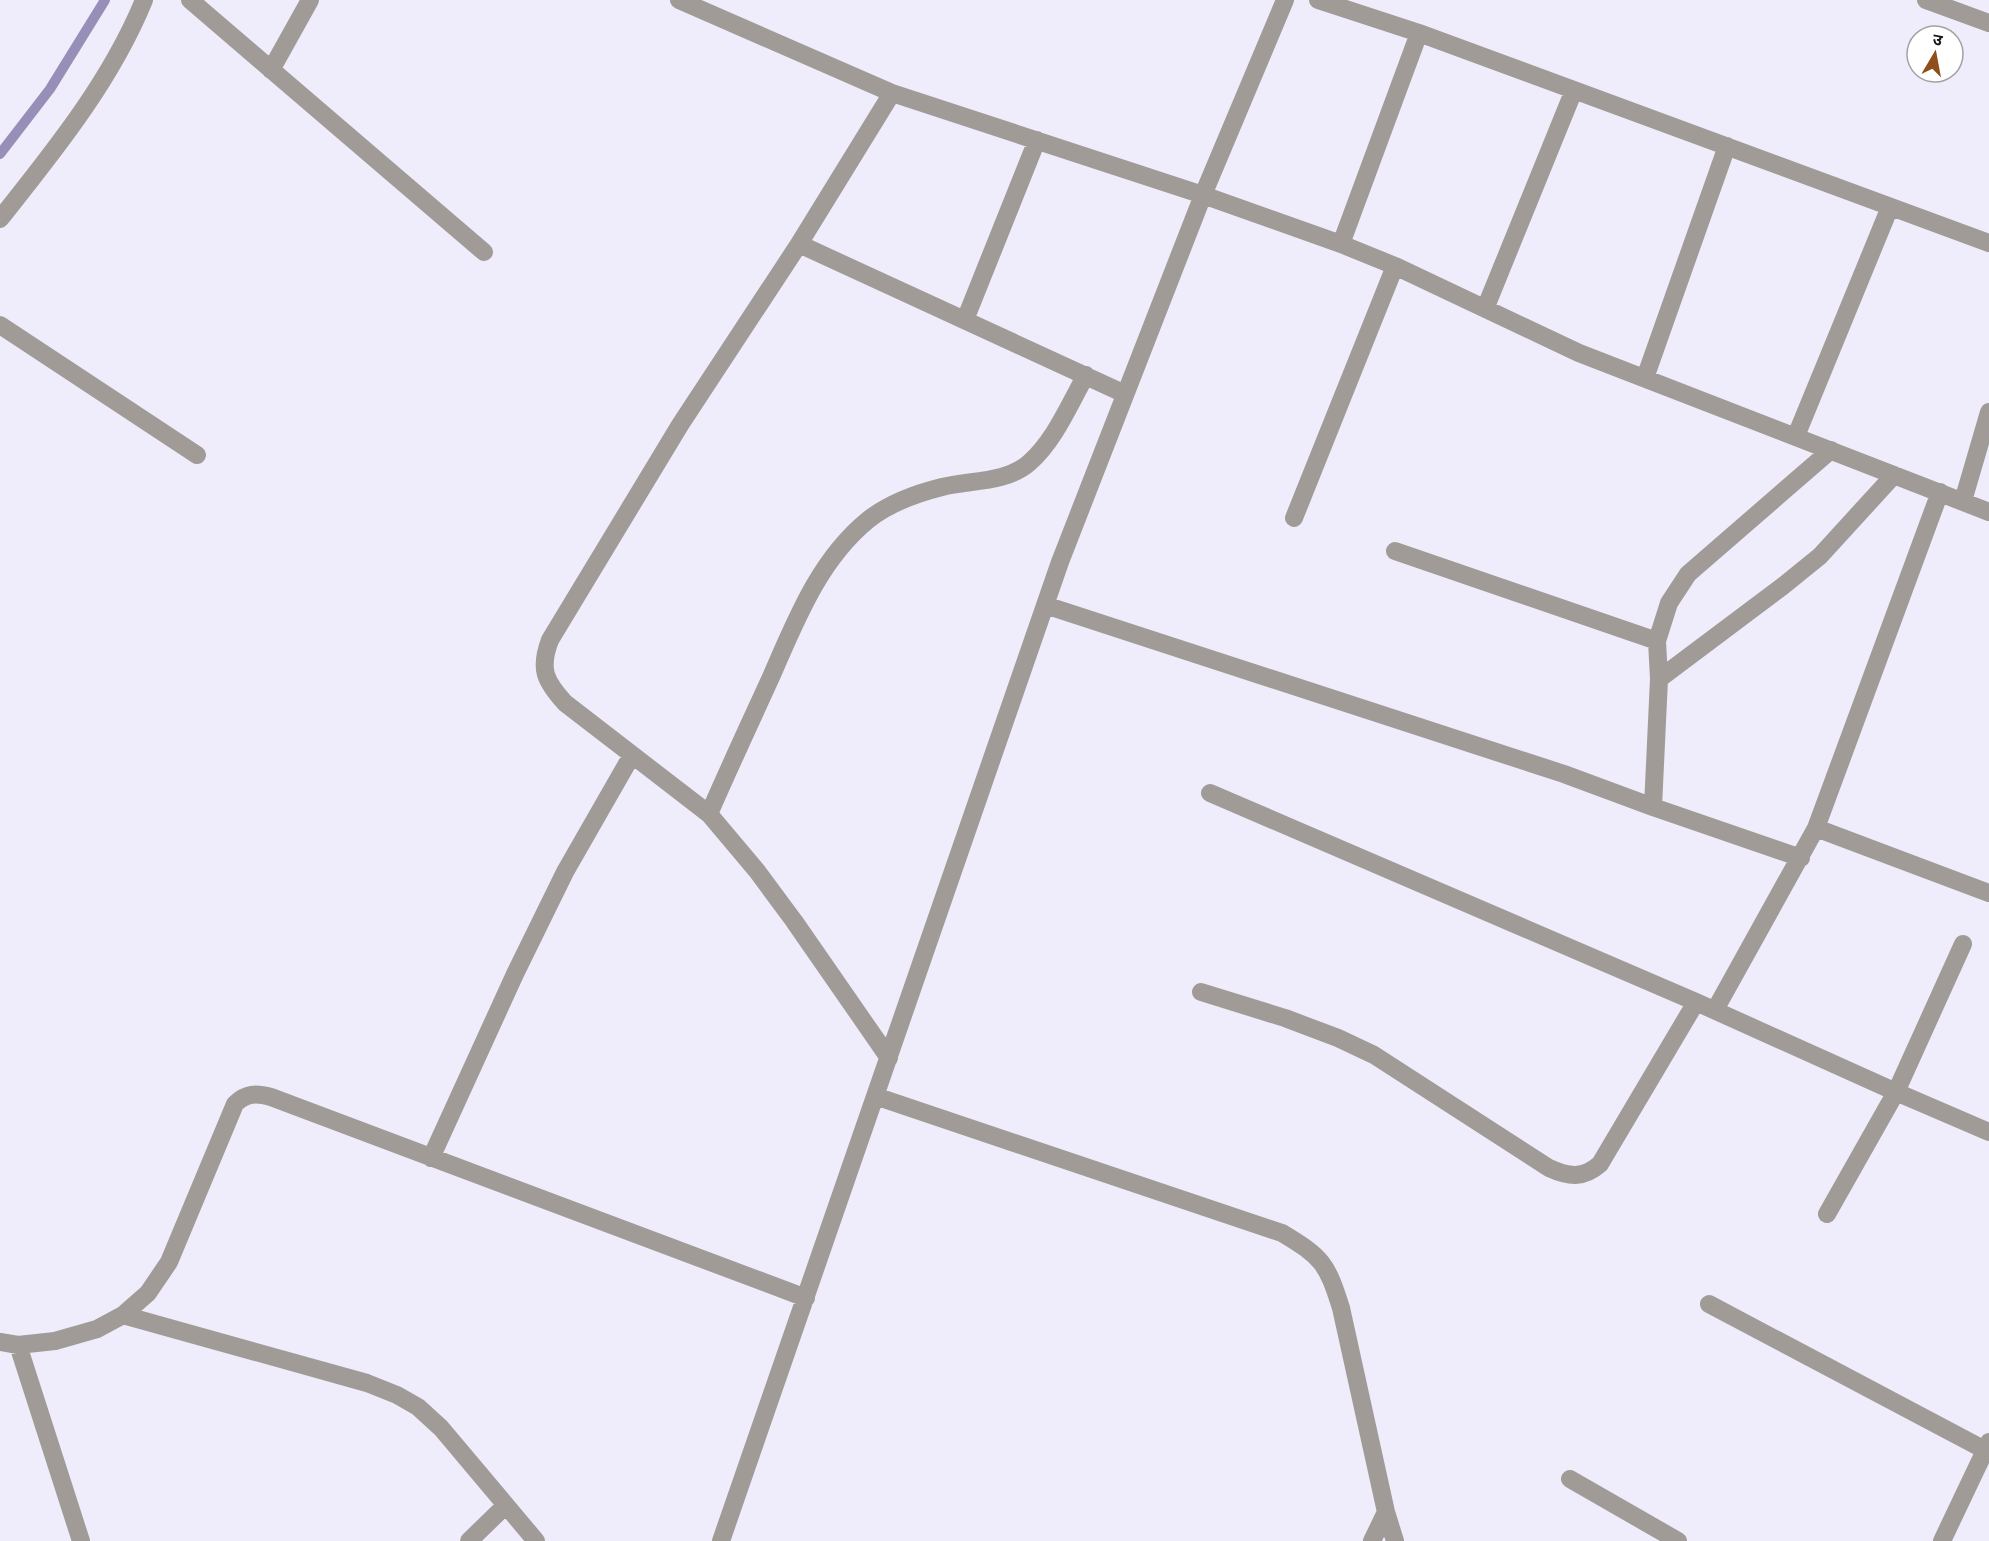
<svg xmlns="http://www.w3.org/2000/svg" width="1989" height="1541" font-family="'Archivo Narrow','Noto Sans Devanagari',sans-serif">
<style>
.lines{fill:none;stroke-linecap:round;stroke-linejoin:round}
.stream{stroke:#988fb9;stroke-width:10}
.minor{stroke:#a19b97;stroke-width:18}
</style>
<rect width="100%" height="100%" fill="#efecfb"/>
<g class="lines">
<path class="stream" d="M 0,154 L 50,89 L 105,0"/>
<path class="minor" d="M 190,0 L 484,252
M 679,0 L 892,93 L 1203,195 L 1341,244 L 1395,266 L 1579,353 L 1989,512
M 1318,0 L 1419,33 L 1989,243
M 1926,0 L 1989,23
M 271,70 L 310,0
M 0,219 C 54,151 111,81 144,0
M 799,244 L 1125,394
M 1341,244 L 1419,33
M 1485,309 L 1574,90
M 965,320 L 1037,140
M 0,325 L 197,455
M 1645,378 L 1727,146
M 1796,436 L 1890,207
M 1963,501 L 1989,412
M 1294,518 L 1395,266
M 1395,551 L 1657,641
M 1045,605 L 1564,774 L 1653,807 L 1801,858
M 1659,679 L 1783,586 L 1820,556 L 1894,475
M 1210,793 L 1696,1002 L 1896,1092 L 1989,1132
M 1653,807 L 1659,679 L 1657,641 L 1669,603 L 1688,574 L 1831,450
M 709,814 C 729,768 750,723 771,677 C 796,620 819,560 868,520 C 888,504 918,493 942,487 C 970,480 1006,483 1029,463 C 1055,440 1069,405 1086,375
M 1816,828 L 1989,893
M 1201,992 L 1285,1018 L 1338,1038 L 1374,1055 L 1549,1168 C 1569,1177 1583,1179 1600,1164 L 1696,1002
M 1715,1010 L 1816,828 L 1940,492
M 889,1058 L 794,921 L 757,871 L 709,814 L 565,703 C 545,681 539,669 550,640 L 680,425 L 799,244 L 892,93
M 875,1096 L 1282,1233 C 1322,1257 1327,1263 1341,1308 L 1386,1512 L 1395,1541
M 431,1158 L 515,974 L 565,872 L 632,755
M 1827,1214 L 1896,1092 L 1963,944
M 1709,1304 L 1985,1450
M 123,1315 L 367,1383 L 397,1395 L 418,1407 L 441,1428 L 536,1541
M 0,1342 L 18,1345 L 55,1341 L 97,1329 L 123,1315 L 148,1293 L 169,1262 L 235,1104 C 246,1093 256,1093 271,1097 L 806,1298
M 18,1345 L 81,1541
M 1570,1479 L 1678,1541
M 469,1541 L 506,1505
M 721,1541 L 1060,562 L 1203,195 L 1285,0
M 1372,1541 L 1386,1512
M 1942,1541 L 1989,1442"/>
</g>
<g transform="translate(1935 54) rotate(10)"><circle r="28" fill="#ffffff" stroke="#a2a2a4" stroke-width="1.5"/>
<path d="M0-4.5L10 22L0 15L-10 22Z" fill="#8f4e1a"/>
<text y="-9" font-size="16" font-weight="bold" text-anchor="middle" fill="#17161b">उ</text>
</g>
</svg>
